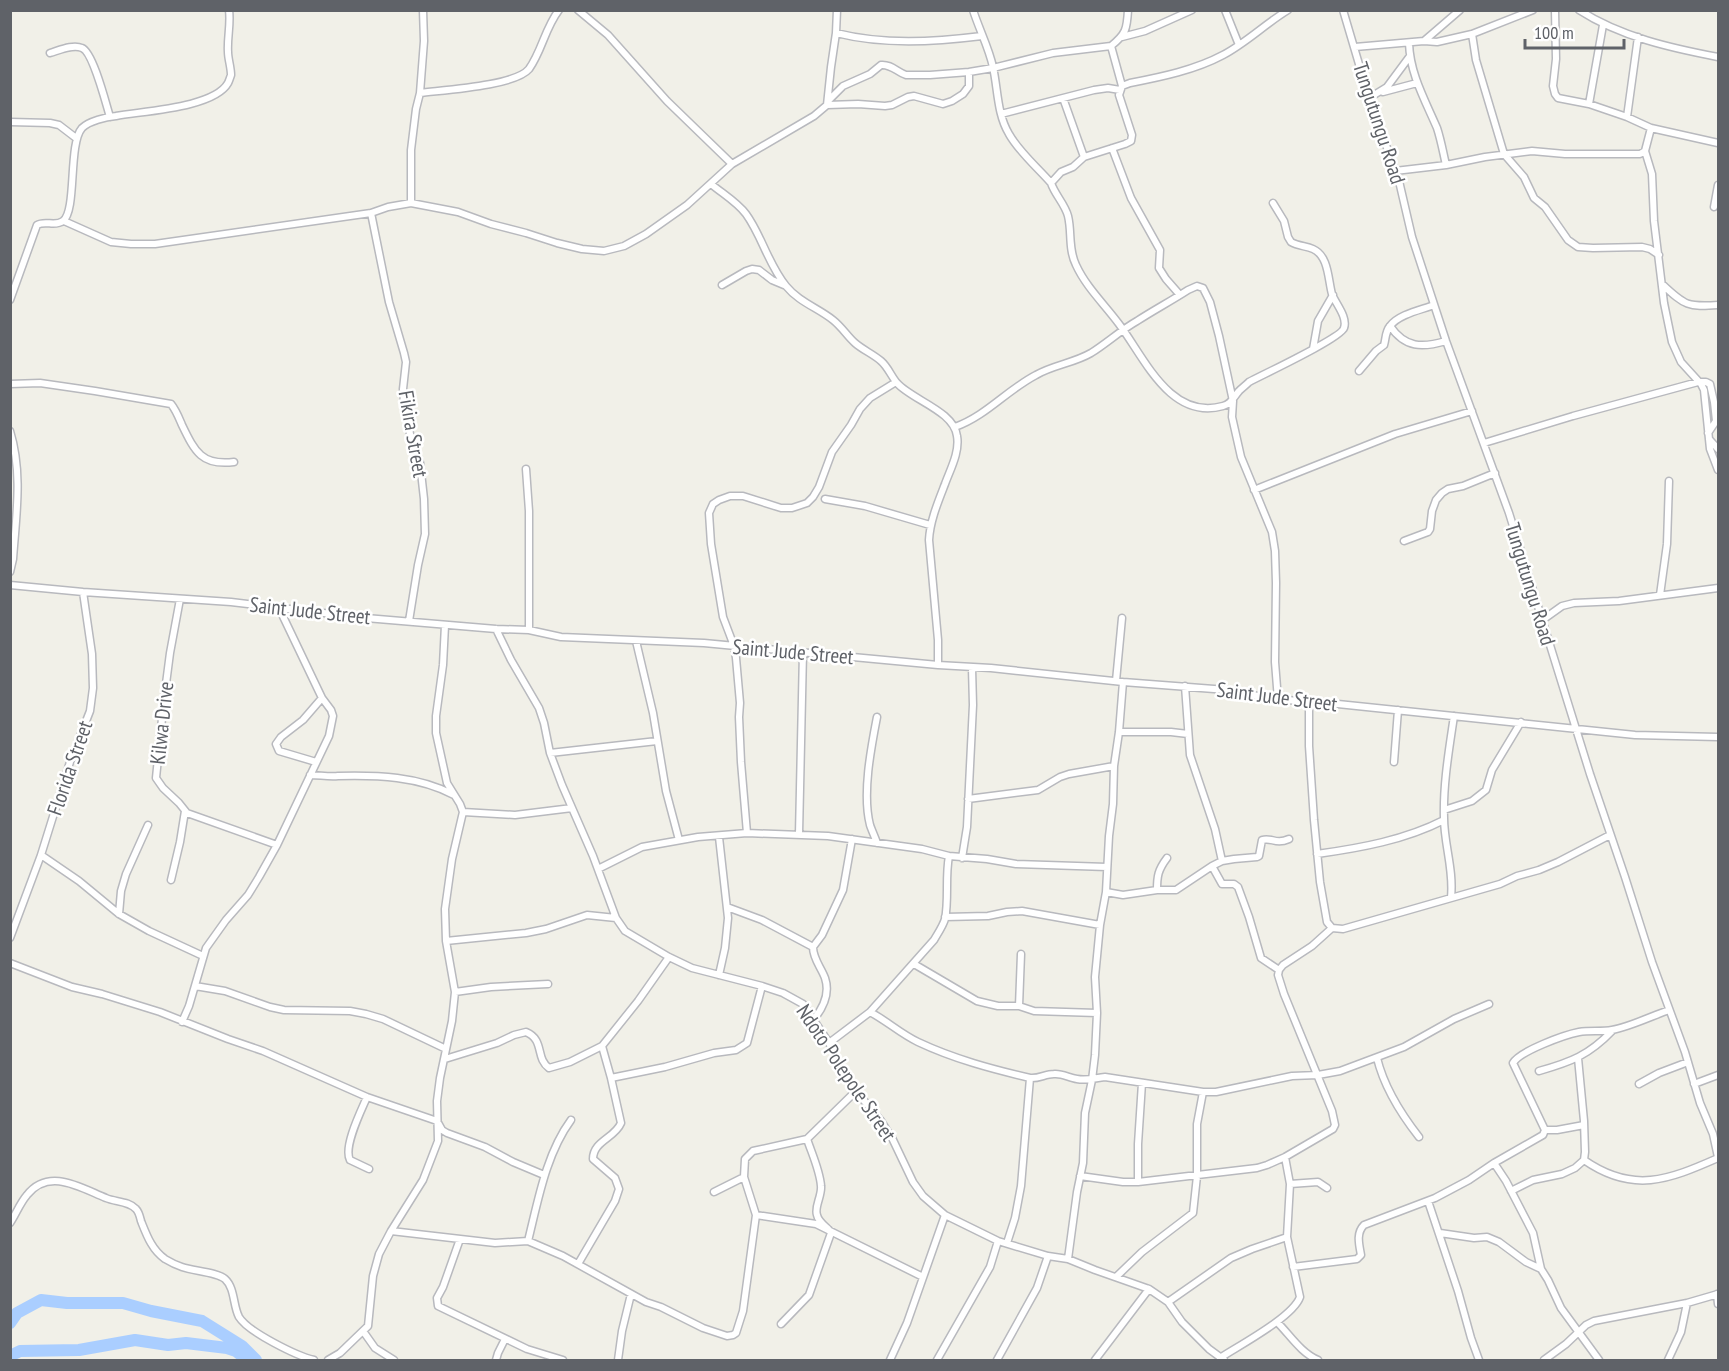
<svg xmlns="http://www.w3.org/2000/svg" width="1729" height="1371" font-family="'PT Sans Narrow',sans-serif">
<style>
.lines{fill:none;stroke-linecap:round;stroke-linejoin:round}
.river{stroke:#aaceff;stroke-width:12}
.minor-casing{stroke:#b8b9be;stroke-width:9}
.minor{stroke:#fff;stroke-width:6}
.labels{text-anchor:middle;stroke-width:5;stroke-linejoin:round;paint-order:stroke}
.street-label{font-size:21px;fill:#5f6268;stroke:#fff}
</style>
<rect width="100%" height="100%" fill="#f1f0e8"/>
<g class="lines">
<path class="river" d="M 10,1323 L 17,1313 L 41,1300 L 67,1303 L 123,1303 L 151,1311 L 202,1321 L 242,1346 L 256,1360
M 10,1356 L 20,1351 L 79,1350 L 135,1340 L 168,1345 L 186,1343 L 227,1348 L 236,1351 L 246,1359"/>
<defs>
<path id="minor" d="M 578,10 L 608,35 L 667,101 L 732,164
M 973,10 C 979,29 989,48 993,67 C 998,90 997,114 1009,134 C 1019,152 1037,167 1051,183
M 1225,10 L 1239,45
M 1343,10 L 1369,98 L 1399,181 L 1412,237 L 1446,341 L 1509,513 L 1590,774 L 1625,877 L 1652,962 L 1685,1052 L 1700,1103 L 1713,1134 L 1718,1157
M 1555,10 L 1556,59 L 1553,86 L 1555,94 L 1558,98 L 1589,104 L 1627,117 L 1651,128 L 1718,143
M 1579,10 C 1621,37 1671,48 1718,57
M 836,33 C 884,45 933,42 982,36
M 1472,34 L 1476,60 L 1504,154 L 1524,177 L 1534,198 L 1545,207 L 1568,240 L 1578,247 L 1593,248 L 1642,247 L 1650,249 L 1659,255
M 1122,37 L 1145,31 L 1192,10
M 1424,41 L 1460,10
M 1409,43 C 1410,74 1425,100 1437,128 C 1441,140 1443,152 1446,165
M 1111,46 C 1126,34 1127,29 1128,10
M 1355,47 L 1424,41 L 1437,42 L 1472,34 L 1533,10
M 50,53 C 60,50 73,44 82,48 C 93,52 106,104 110,117
M 1122,86 L 1130,83 C 1161,77 1195,70 1223,55 C 1246,43 1265,24 1288,10
M 1383,92 L 1417,83
M 420,93 C 443,90 515,86 529,69 C 542,51 545,28 559,10
M 1063,98 L 1084,157
M 1369,98 L 1387,87 L 1410,56
M 829,100 L 843,86 L 870,74 L 881,65 C 891,64 897,72 906,75 L 930,75 L 969,72 L 993,68 L 1053,53 L 1111,46 L 1122,86 L 1119,95 L 1132,135 L 1131,141 L 1125,144 L 1084,157 L 1073,167 L 1061,172 L 1051,183 C 1055,195 1065,204 1068,216 C 1072,232 1068,249 1076,265 C 1086,287 1105,305 1119,324 C 1144,357 1170,421 1223,406 C 1231,404 1233,398 1239,391 C 1242,388 1246,385 1249,382 C 1264,374 1341,338 1344,328 C 1348,317 1335,303 1332,294 C 1328,280 1329,256 1313,249 C 1306,246 1298,246 1291,242 L 1288,237 L 1284,221 L 1273,203
M 1589,104 L 1603,25
M 827,105 L 858,104 L 885,106 L 892,105 L 908,97 L 914,96 L 943,104 L 952,101 L 963,94 L 969,86 L 969,72
M 1001,114 L 1094,90 L 1108,88 L 1120,90
M 1627,117 L 1638,37
M 10,122 L 50,123 L 59,125 L 76,138
M 1112,148 L 1131,198 L 1160,250 L 1159,268 L 1166,279 L 1180,295
M 1645,151 L 1652,174 L 1654,221 L 1664,303 L 1672,342 L 1681,362 L 1701,384 L 1704,390 L 1710,449 L 1718,470
M 1395,171 L 1446,165 L 1485,157 L 1532,151 L 1565,154 L 1640,154 L 1645,151 L 1651,128
M 711,184 C 723,194 737,202 746,214 C 762,236 768,264 786,286 C 799,302 818,308 833,320 C 842,327 847,336 855,343 C 863,350 873,354 881,361 C 888,367 891,376 897,383 C 912,400 954,411 957,436 C 960,452 950,470 945,484 C 938,502 930,521 929,540 L 938,640 L 938,665
M 411,203 L 411,150 L 416,109 L 420,93 L 424,41 L 423,10
M 1714,207 L 1718,185
M 371,213 L 389,302 L 404,353 L 406,362 L 403,389 L 404,403 L 410,434 L 420,463 L 424,499 L 425,534 L 418,565 L 409,621
M 64,221 L 111,242 L 131,244 L 155,244 L 371,213 L 388,207 L 411,203 L 458,212 L 491,224 L 526,233 L 557,243 L 582,249 L 604,251 L 624,246 L 646,234 L 687,205 L 732,164 L 814,116 L 827,105 L 831,67 L 836,33 L 837,10
M 1662,284 C 1685,306 1688,307 1718,305
M 722,285 L 746,271 L 752,269 L 759,270 L 772,280 L 784,285
M 10,300 L 37,225 C 45,220 55,227 63,221 C 77,211 68,144 82,128 C 89,121 106,117 116,116 C 142,111 214,108 228,83 C 229,81 230,78 231,75 C 231,67 228,59 228,52 C 227,38 231,24 229,10
M 1390,326 C 1405,348 1422,348 1446,341
M 1313,349 L 1318,321 L 1333,295
M 1359,371 L 1376,351 L 1384,345 C 1386,339 1385,332 1390,326 C 1399,314 1421,310 1434,305
M 10,384 L 40,383 L 95,391 L 171,404 C 176,410 179,418 182,425 C 195,452 202,466 234,462
M 955,427 C 986,416 1007,390 1036,375 C 1053,365 1074,363 1091,353 C 1107,343 1121,330 1137,321 C 1154,310 1171,301 1188,290 L 1197,286 L 1203,288 L 1210,302 L 1219,336 L 1233,401 L 1232,417 L 1241,457 L 1272,532 L 1275,551 L 1276,583 L 1275,662 L 1278,700
M 10,431 C 23,473 16,516 13,559 L 10,572
M 1709,439 L 1718,449
M 1484,443 L 1573,416 L 1698,382 L 1706,382 L 1710,384 L 1714,402 L 1716,421 L 1708,433
M 526,469 L 529,511 L 529,630
M 1254,490 L 1395,434 L 1472,411
M 825,499 L 865,506 L 930,525
M 1404,541 L 1428,532 L 1430,529 L 1432,511 L 1436,500 L 1442,493 L 1448,489 L 1463,486 L 1495,473
M 10,585 L 83,592 L 231,602 L 366,618 L 496,629 L 529,630 L 561,637 L 704,643 L 938,665 L 991,668 L 1123,682 L 1227,690 L 1278,700 L 1309,701 L 1635,735 L 1718,737
M 1660,595 L 1667,544 L 1669,481
M 180,599 L 170,653 L 164,699 L 156,778 L 163,788 L 179,803 L 187,813 L 277,845
M 1541,621 L 1562,606 L 1574,603 L 1619,601 L 1718,588
M 496,629 L 511,660 L 539,708 L 544,723 L 550,753 L 562,785 L 593,856 L 616,918 L 625,931 L 669,957 L 692,968 L 762,986 L 783,993 L 803,1004 L 829,1043 L 843,1071 L 856,1091 L 881,1121 L 893,1140 L 913,1182 L 923,1196 L 945,1215 L 998,1241 L 1048,1256 L 1068,1259 L 1095,1270 L 1149,1289 L 1168,1302 L 1182,1322 L 1209,1349 L 1224,1360
M 636,641 L 653,713 L 666,791 L 679,840
M 1116,681 L 1122,618
M 1185,686 L 1190,755 L 1215,829 L 1222,861
M 1309,701 L 1309,746 L 1314,820 L 1320,882 L 1327,922 L 1332,928 L 1343,929 L 1500,884 L 1517,876 L 1539,870 L 1558,862 L 1610,835
M 877,717 C 871,748 862,794 870,825 C 872,831 875,837 877,843
M 1119,732 L 1171,732 L 1188,734
M 550,753 L 657,741
M 316,762 L 279,751 L 276,744 L 281,737 L 303,720 L 322,698
M 1394,762 L 1398,710
M 310,775 C 319,775 329,777 338,776 C 377,775 418,776 454,795
M 968,799 L 1038,790 L 1060,777 L 1069,774 L 1114,766
M 1444,810 L 1472,801 L 1486,790 L 1492,770 L 1521,722
M 463,812 L 515,815 L 572,808
M 747,833 L 741,762 L 739,717 L 740,703 L 736,658 L 734,646 L 723,617 L 711,544 L 709,513 L 713,504 L 719,500 L 730,496 L 743,496 L 781,508 L 792,508 L 807,503 L 813,497 L 819,487 L 832,452 L 851,425 L 860,409 L 870,398 L 896,382
M 799,834 L 803,652
M 719,837 L 728,918 L 725,948 L 719,975
M 1317,854 C 1360,848 1405,840 1444,820
M 41,855 L 79,881 L 119,914 L 149,931 L 203,956
M 962,858 L 967,827 L 973,705 L 972,668
M 1212,866 L 1222,884 L 1234,884 L 1238,887 L 1249,917 L 1261,958 L 1279,970
M 598,869 L 642,847 L 698,837 L 747,833 L 828,836 L 922,849 L 949,856 L 987,859 L 1016,864 L 1107,867
M 171,880 L 180,842 L 185,811
M 1157,890 C 1157,876 1158,870 1167,858
M 1106,892 L 1123,895 L 1157,890 L 1176,890 L 1212,866 L 1222,861 L 1234,859 L 1257,857 L 1259,856 L 1262,840 C 1272,837 1275,845 1289,839
M 1451,897 C 1454,870 1444,844 1444,818 C 1443,784 1449,750 1454,716
M 727,907 L 762,920 L 813,947
M 119,914 L 121,891 L 126,874 L 148,825
M 945,917 L 988,916 L 1007,912 L 1022,911 L 1100,925
M 10,938 L 41,855 L 70,762 L 90,711 L 93,688 L 92,654 L 83,592
M 446,941 L 526,933 L 546,929 L 587,915 L 616,918
M 10,963 L 72,987 L 102,994 L 160,1012 L 228,1039 L 263,1051 L 367,1097 L 437,1121 L 442,1130 L 447,1133 L 485,1147 L 513,1162 L 544,1175
M 914,964 L 977,1001 L 998,1006 L 1019,1006 L 1034,1011 L 1097,1013
M 195,986 L 225,991 L 270,1007 L 284,1010 L 350,1011 L 366,1014 L 383,1019 L 446,1049
M 455,992 L 491,987 L 548,984
M 1019,1006 L 1021,954
M 870,1012 C 887,1021 901,1034 918,1042 C 954,1059 992,1069 1030,1078 C 1039,1079 1045,1074 1054,1074 C 1062,1073 1069,1078 1077,1079 C 1087,1081 1095,1078 1105,1077 L 1203,1092 L 1216,1092 L 1292,1076 L 1318,1075 L 1340,1071 L 1404,1047 L 1454,1019 L 1489,1004
M 814,1019 C 823,1008 830,993 825,978 C 821,967 813,959 813,947 L 822,935 L 843,890 L 852,839
M 182,1022 L 189,1006 L 206,948 L 226,920 L 248,895 L 259,877 L 277,845 L 329,736 L 333,716 L 331,710 L 322,698 L 279,608
M 829,1043 L 870,1012 L 934,940 C 938,933 943,926 945,919 C 949,900 945,877 949,856
M 1377,1058 C 1384,1087 1401,1114 1419,1137
M 445,1059 L 497,1043 L 514,1035 L 526,1032 C 545,1040 535,1058 549,1068 L 570,1062 L 602,1046 L 638,1001 L 669,957
M 1539,1071 C 1571,1062 1589,1055 1612,1031
M 611,1078 L 665,1067 L 714,1053 L 736,1050 L 747,1043 L 762,986
M 1639,1084 L 1659,1073 L 1688,1062
M 1694,1084 L 1718,1075
M 367,1097 C 361,1111 343,1147 350,1160 L 369,1169
M 1545,1130 L 1557,1130 L 1584,1125
M 807,1139 C 812,1154 820,1171 821,1186 C 822,1196 814,1207 817,1215 C 818,1221 825,1226 829,1230
M 1584,1160 C 1633,1194 1668,1180 1718,1158
M 1494,1163 L 1506,1181 L 1533,1233 L 1541,1269 L 1548,1280 L 1561,1308 L 1599,1360
M 1080,1176 L 1123,1182 L 1138,1182 L 1257,1168 L 1267,1165 L 1285,1157 L 1333,1129 L 1335,1125 L 1332,1111 L 1284,994 L 1278,975 L 1279,970 L 1283,965 L 1312,946 L 1332,928
M 1138,1182 L 1138,1144 L 1142,1083
M 1290,1184 L 1318,1182 L 1327,1188
M 1511,1191 L 1533,1180 L 1562,1174 L 1575,1168 L 1584,1160 L 1585,1152 L 1584,1121 L 1578,1058
M 714,1192 L 744,1177
M 1428,1201 L 1458,1291 L 1471,1338 L 1479,1360
M 756,1215 L 816,1224 L 923,1277
M 10,1223 C 16,1214 20,1203 27,1195 C 49,1167 81,1188 106,1198 C 115,1202 129,1201 136,1209 C 139,1212 140,1217 141,1221 C 147,1236 152,1250 165,1259 C 170,1262 176,1265 182,1267 C 193,1271 217,1272 225,1279 C 235,1288 233,1306 239,1317 C 248,1332 297,1356 314,1360
M 391,1231 L 495,1243 L 528,1241 L 563,1256 L 646,1302 L 661,1307 L 703,1328 L 727,1336 L 733,1335 L 736,1333 L 743,1311 L 756,1215 L 744,1177 L 745,1159 L 753,1151 L 807,1139 L 856,1091
M 1440,1233 L 1474,1238 L 1487,1237 L 1499,1242 L 1526,1262 L 1541,1269
M 460,1239 L 443,1287 L 437,1298 L 438,1306 L 527,1349 L 563,1360
M 528,1241 C 538,1201 546,1154 571,1120
M 1007,1243 L 1015,1218 L 1021,1186 L 1030,1078
M 1068,1259 L 1077,1192 L 1083,1163 L 1085,1113 L 1092,1080 L 1095,1055 L 1097,1013 L 1095,977 L 1100,925 L 1106,892 L 1109,836 L 1113,804 L 1114,766 L 1119,732 L 1123,682
M 578,1264 L 615,1201 L 619,1189 L 615,1178 L 593,1159 C 593,1141 615,1138 621,1123 L 611,1078 L 602,1046
M 1293,1267 L 1357,1259 L 1361,1255 C 1359,1244 1356,1233 1364,1225 L 1435,1198 L 1469,1180 L 1494,1163 L 1543,1135 L 1545,1130 L 1513,1063 C 1520,1051 1564,1035 1579,1032 C 1590,1030 1601,1032 1612,1030 C 1629,1027 1652,1016 1669,1010
M 1116,1277 L 1142,1252 L 1193,1213 L 1197,1176 L 1197,1124 L 1203,1092
M 1717,1294 L 1718,1304
M 1168,1302 L 1231,1258 L 1252,1249 L 1287,1237
M 1277,1322 C 1290,1335 1301,1353 1318,1360
M 781,1324 L 809,1295 L 831,1233
M 363,1331 L 375,1348 L 394,1360
M 1220,1358 C 1240,1345 1293,1317 1300,1297 L 1287,1237 L 1290,1184 L 1285,1157
M 328,1360 L 340,1353 L 368,1326 L 373,1276 L 379,1254 L 391,1231 L 423,1180 L 438,1141 L 437,1101 L 440,1078 L 452,1021 L 455,992 L 446,941 L 445,909 L 452,859 L 463,812 L 460,804 L 447,783 L 436,733 L 436,716 L 443,665 L 445,625
M 496,1360 L 498,1353 L 505,1339
M 618,1360 L 622,1331 L 631,1294
M 890,1360 L 907,1323 L 945,1215
M 937,1360 L 990,1267 L 998,1241
M 997,1360 L 1037,1288 L 1048,1256
M 1095,1360 L 1149,1289
M 1544,1360 L 1566,1344 L 1586,1325 L 1594,1321 L 1687,1303 L 1718,1294
M 1668,1360 L 1681,1332 L 1687,1303"/>
</defs>
<use href="#minor" class="minor-casing"/>
<use href="#minor" class="minor"/>
</g>
<g class="labels">
<g class="street-label">
<text transform="translate(1379 123) rotate(72)" y="7">Tungutungu Road</text>
<text transform="translate(413 434) rotate(80)" y="7">Fikira Street</text>
<text transform="translate(1530 584) rotate(73)" y="7">Tungutungu Road</text>
<text transform="translate(310 611) rotate(6)" y="7">Saint Jude Street</text>
<text transform="translate(793 652) rotate(5)" y="7">Saint Jude Street</text>
<text transform="translate(1277 697) rotate(7)" y="7">Saint Jude Street</text>
<text transform="translate(162 723) rotate(-84)" y="7">Kilwa Drive</text>
<text transform="translate(70 768) rotate(-71)" y="7">Florida Street</text>
<text transform="translate(846 1073) rotate(56)" y="7">Ndoto Polepole Street</text>
</g>
</g>
<rect width="1729" height="1371" fill="none" stroke="#5f6268" stroke-width="24"/>
<path d="M1525 39v9h99v-9" fill="none" stroke="#5f6268" stroke-width="3"/>
<text x="1534" y="39" font-size="18" fill="#5f6268" stroke="#ffffff" stroke-width="4.5" paint-order="stroke">100 m</text>
</svg>
